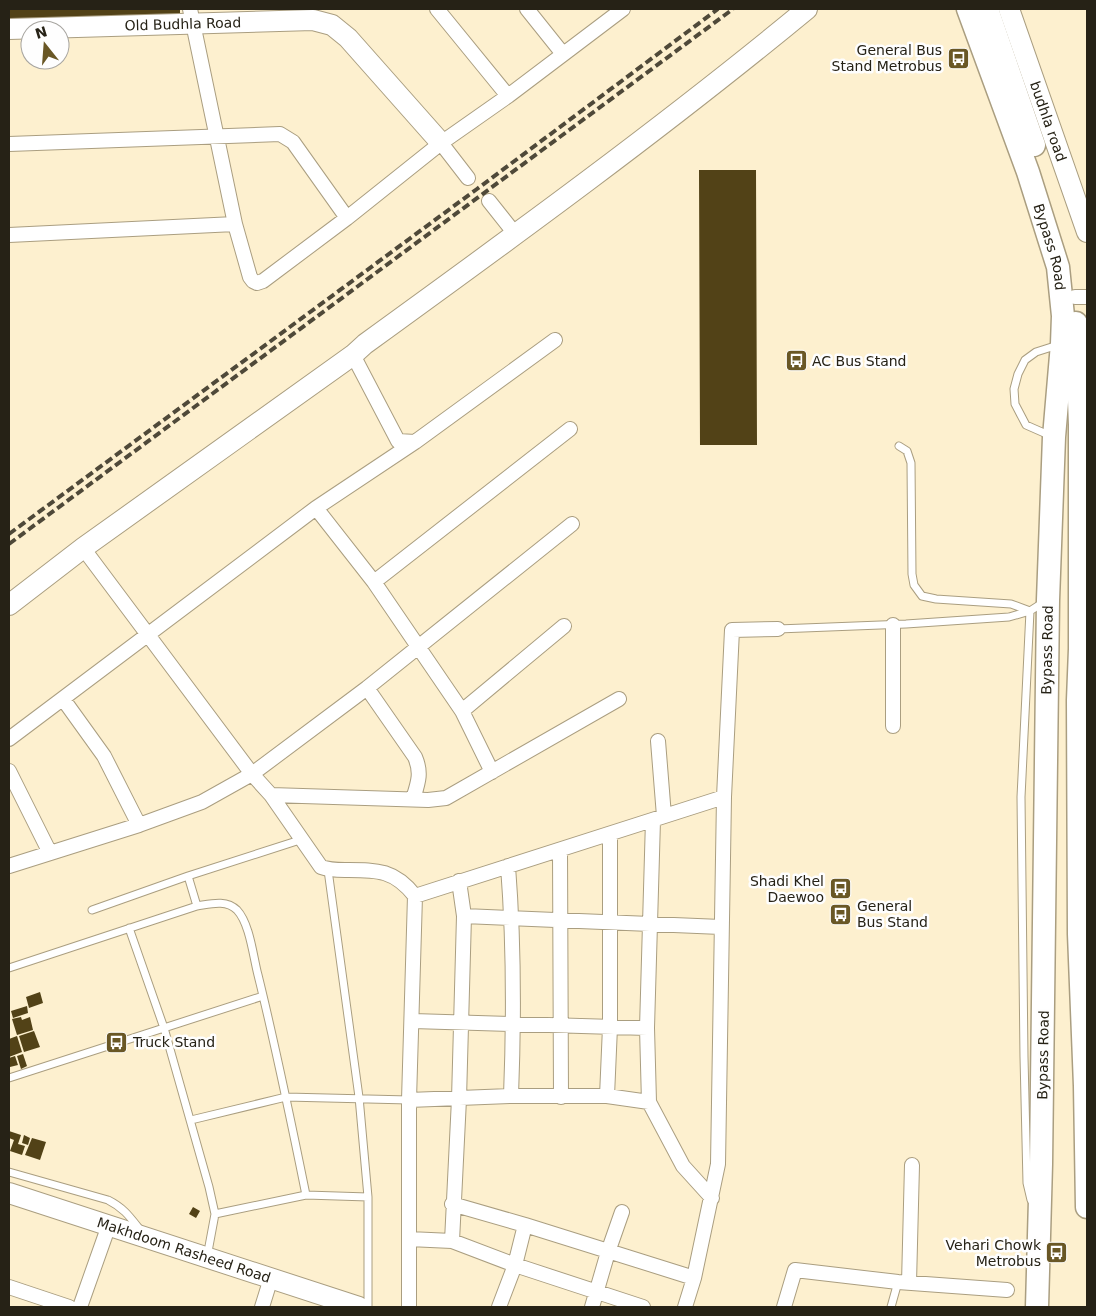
<svg xmlns="http://www.w3.org/2000/svg" width="1096" height="1316" font-family="'DejaVu Sans',sans-serif">
<style>
.building{fill:#524217}
.lines{fill:none;stroke-linecap:round;stroke-linejoin:round}
.lane-casing{stroke:#aa9e80;stroke-width:9}
.street-casing{stroke:#aa9e80;stroke-width:16}
.secondary-casing{stroke:#aa9e80;stroke-width:22}
.primary-casing{stroke:#aa9e80;stroke-width:25}
.lane{stroke:#fff;stroke-width:7}
.street{stroke:#fff;stroke-width:14}
.secondary{stroke:#fff;stroke-width:20}
.primary{stroke:#fff;stroke-width:22}
.rail{stroke:#4f4939;stroke-width:4;stroke-dasharray:8 4;stroke-linecap:butt}
.labels{text-anchor:middle;stroke-width:5;stroke-linejoin:round;paint-order:stroke}
.street-label{font-size:14px;fill:#262216;stroke:#fefefe}
.poi-label{font-size:14px;fill:#262216;stroke:#fefefe;text-anchor:end}
</style>
<rect width="100%" height="100%" fill="#fdf0cf"/>
<path class="building" d="M 9,9 L 180,9 L 180,16 L 9,19 Z
M 699,170 L 756,170 L 757,445 L 700,445 Z
M 40,992 L 43,1003 L 29,1008 L 26,997 Z
M 27,1006 L 28,1013 L 13,1018 L 11,1011 Z
M 21,1017 L 22,1020 L 30,1017 L 33,1030 L 17,1035 L 12,1019 Z
M 34,1031 L 40,1047 L 24,1052 L 19,1036 Z
M 17,1036 L 22,1052 L 9,1057 L 9,1039 Z
M 23,1054 L 27,1066 L 21,1069 L 17,1056 Z
M 15,1056 L 18,1065 L 10,1067 L 9,1058 Z
M 9,1131 L 21,1135 L 18,1144 L 25,1146 L 22,1155 L 10,1151 L 14,1140 L 9,1138 Z
M 24,1135 L 30,1138 L 28,1145 L 22,1143 Z
M 32,1138 L 46,1142 L 40,1160 L 25,1155 Z
M 193,1207 L 200,1211 L 196,1218 L 189,1214 Z"/>
<g class="lines">
<defs>
<path id="lane" d="M 1051,436 L 1026,425 L 1015,404 L 1014,389 L 1018,374 L 1025,360 L 1036,352 L 1058,345
M 899,446 L 907,451 L 911,463 L 912,574 L 914,585 L 922,596 L 936,599 L 1011,604 L 1030,611 L 1021,797 L 1024,1057 L 1027,1183 L 1031,1200
M 778,629 L 906,624 L 1009,617 L 1030,611 L 1044,602
M 188,876 L 197,906
M 92,910 L 188,876 L 303,839
M 129,928 L 164,1028 L 209,1187 L 215,1214 L 207,1257
M 9,968 L 197,906 C 210,904 226,899 237,910 C 250,924 253,956 258,975 C 276,1048 291,1121 306,1195 L 215,1214
M 9,1078 L 263,996
M 191,1120 L 286,1097 L 409,1100
M 9,1172 L 108,1200 C 124,1208 130,1217 141,1231
M 306,1195 L 368,1197 L 359,1097 L 328,870
M 368,1197 L 368,1307
M 891,1307 L 898,1282"/>
<path id="street" d="M 190,9 L 235,224 L 250,277 L 253,281 L 257,283 L 263,281 L 347,218 L 441,143 L 508,96 L 623,9
M 437,9 L 508,96
M 527,9 L 563,54
M 441,143 L 468,178
M 9,144 L 280,134 L 293,142 L 347,218
M 489,201 L 516,235
M 9,235 L 235,224
M 1075,297 L 1087,297
M 353,355 L 398,441 L 415,442
M 316,508 L 374,582 L 462,711 L 492,772
M 83,548 L 252,774 L 271,795 L 428,800 L 446,798 L 619,699
M 374,582 L 570,429
M 893,625 L 893,726
M 367,688 L 415,757 C 422,773 418,783 413,799
M 63,699 L 104,756 L 139,825
M 462,711 L 564,626
M 9,739 L 316,508 L 415,442 L 555,340
M 658,741 L 664,816
M 9,771 L 50,853
M 271,795 L 321,867 C 329,870 336,870 345,870 C 376,870 394,869 415,896 L 409,1100 L 409,1307
M 653,820 L 647,1028 L 649,1102 L 683,1166 L 712,1198
M 560,850 L 561,1097
M 9,866 L 139,825 L 202,802 L 252,774 L 367,688 L 572,524
M 508,866 C 514,943 514,1019 511,1096
M 415,896 L 724,797
M 464,916 L 721,927
M 413,1021 L 647,1028
M 607,1096 L 610,1027 L 610,834
M 409,1100 L 511,1096 L 607,1096 L 649,1102
M 452,1204 L 525,1225 L 694,1278
M 409,1239 L 452,1241 L 515,1265 L 643,1307
M 452,1241 L 459,1099 L 464,916 L 459,881
M 909,1283 L 912,1165
M 9,1287 L 69,1307
M 80,1307 L 109,1225
M 262,1307 L 271,1278
M 499,1307 L 515,1265 L 525,1225
M 592,1307 L 608,1252 L 622,1212
M 685,1307 L 694,1278 L 718,1164 L 724,797 L 732,630 L 778,629
M 784,1307 L 795,1270 L 898,1282 L 1007,1290"/>
<g id="secondary">
<path id="s1" d="M 1009,9 L 1087,232"/>
<path id="s2" d="M 9,29 L 313,20 L 332,25 L 348,38 L 441,143"/>
<path d="M 9,605 L 83,548 L 353,355 L 365,344 C 514,236 664,127 807,9"/>
<path id="s3" d="M 9,1193 L 359,1307"/>
</g>
<g id="primary">
<path id="s4" d="M 968,9 L 1028,172 L 1058,267 L 1063,316 L 1062,344 L 1054,437 L 1048,600 L 1041,1164 L 1037,1307"/>
<path d="M 987,9 L 1034,145"/>
<path d="M 1076,323 L 1080,425 L 1080,649 L 1078,700 L 1079,934 L 1085,1086 L 1087,1207"/>
</g>
</defs>
<use href="#lane" class="lane-casing"/>
<use href="#street" class="street-casing"/>
<use href="#secondary" class="secondary-casing"/>
<use href="#primary" class="primary-casing"/>
<use href="#lane" class="lane"/>
<use href="#street" class="street"/>
<use href="#secondary" class="secondary"/>
<use href="#primary" class="primary"/>
<path class="rail" d="M 9,534 L 477,189 L 718,9
M 9,544 L 733,9"/>
</g>
<defs>
<symbol id="bus-square" viewBox="-11 -11 22 22"><rect x="-9" y="-9" width="18" height="18" rx="4" fill="#695725" stroke="#fefefe"/><path d="M-5-6H5V4H4V6H2V4H-2V6H-4V4H-5ZM-3.5-4V0h7V-4ZM-3.5 1.2v1.5H-2V1.2ZM2 1.2v1.5H3.5V1.2Z" fill="#fff"/></symbol>
</defs>
<g fill-rule="evenodd">
<use href="#bus-square" x="946" y="46" width="25" height="25"/>
<use href="#bus-square" x="784" y="348" width="25" height="25"/>
<use href="#bus-square" x="828" y="876" width="25" height="25"/>
<use href="#bus-square" x="828" y="902" width="25" height="25"/>
<use href="#bus-square" x="104" y="1030" width="25" height="25"/>
<use href="#bus-square" x="1044" y="1240" width="25" height="25"/>
</g>
<g class="labels">
<g class="street-label">
<text dy="5" stroke="none"><textPath href="#s2" startOffset="174">Old Budhla Road</textPath></text>
<text dy="5" stroke="none"><textPath href="#s1" startOffset="119">budhla road</textPath></text>
<text dy="5" stroke="none"><textPath href="#s4" startOffset="252">Bypass Road</textPath></text>
<text transform="translate(1047 650) rotate(-89)" y="5">Bypass Road</text>
<text transform="translate(1043 1055) rotate(-89)" y="5">Bypass Road</text>
<text dy="5" stroke="none"><textPath href="#s3" startOffset="184">Makhdoom Rasheed Road</textPath></text>
</g>
<g class="poi-label">
<text x="942" y="55">General Bus<tspan x="942" dy="16">Stand Metrobus</tspan></text>
<text x="812" y="366" text-anchor="start">AC Bus Stand</text>
<text x="824" y="886">Shadi Khel<tspan x="824" dy="16">Daewoo</tspan></text>
<text x="857" y="911" text-anchor="start">General<tspan x="857" dy="16">Bus Stand</tspan></text>
<text x="133" y="1047" text-anchor="start">Truck Stand</text>
<text x="1041" y="1250">Vehari Chowk<tspan x="1041" dy="16">Metrobus</tspan></text>
</g>
</g>
<rect width="1096" height="1316" fill="none" stroke="#262216" stroke-width="20"/>
<g transform="translate(45 45) rotate(343)"><circle r="24" fill="#fefefe" stroke="#a8a6a1"/>
<path d="M0-4L9 19L0 12L-9 19Z" fill="#695725"/>
<text y="-8" font-size="14" font-weight="bold" text-anchor="middle" fill="#262216">N</text>
</g>
</svg>
